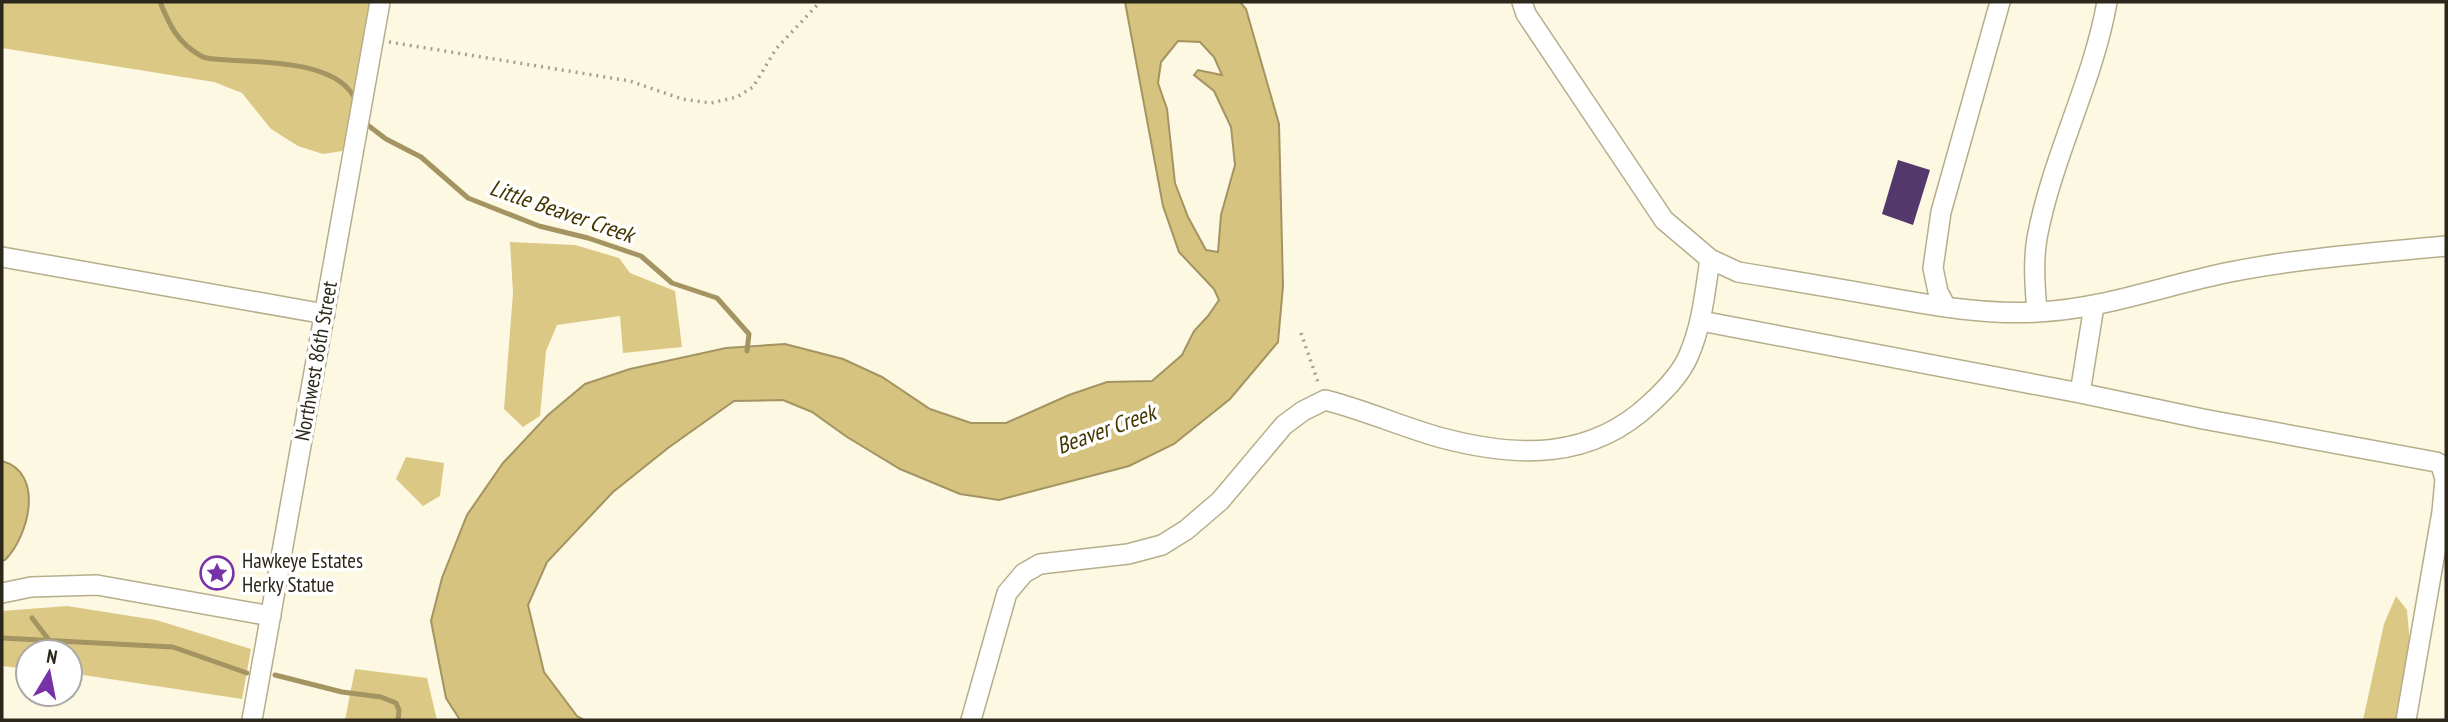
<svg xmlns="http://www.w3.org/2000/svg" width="2448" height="722" font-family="'PT Sans Narrow',sans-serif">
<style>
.forest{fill:#dbc885}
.water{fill:#d6c37f;stroke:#a39461;stroke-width:2;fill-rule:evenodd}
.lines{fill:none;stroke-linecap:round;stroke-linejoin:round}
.stream{stroke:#a39461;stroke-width:5}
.building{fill:#54386b}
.minor-casing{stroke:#b6ad8b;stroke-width:22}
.path{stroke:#a5a08e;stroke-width:3.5;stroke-dasharray:2 5;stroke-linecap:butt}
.minor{stroke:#fff;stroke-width:19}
.labels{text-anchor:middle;stroke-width:7;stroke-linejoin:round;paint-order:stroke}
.street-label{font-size:21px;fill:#2b271a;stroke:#fff}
.poi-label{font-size:21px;fill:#2b271a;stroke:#fff;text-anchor:start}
.water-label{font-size:23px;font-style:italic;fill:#443700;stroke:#fff}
</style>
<rect width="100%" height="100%" fill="#fdf8e2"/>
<path class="forest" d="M 2,2 L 369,2 C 363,52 360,103 342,151 L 323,154 L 298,146 L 271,129 L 242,93 L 214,82 L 2,48 Z
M 510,242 L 575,245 L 619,258 L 630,273 L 675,291 L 682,347 L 623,353 L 620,316 L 557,325 L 546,351 L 540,416 L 523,427 L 504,409 L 513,293 Z
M 406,457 L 444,463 L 440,496 L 423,506 L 396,479 Z
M 2396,596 L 2407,610 L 2410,644 L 2395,720 L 2363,720 L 2384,624 Z
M 67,606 L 156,620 L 251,649 L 242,699 L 70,673 L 70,652 L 28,652 L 28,669 L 2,666 L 2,611 Z
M 355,669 L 427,678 L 437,720 L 345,720 Z"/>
<path class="water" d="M 1125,2 L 1240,2 L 1246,9 L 1279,124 L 1283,286 L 1278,342 L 1230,399 L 1174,444 L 1129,466 L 999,500 L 960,494 L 900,469 L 847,437 L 812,412 L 783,400 L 734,401 L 668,448 L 613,492 L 547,562 L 528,605 L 544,672 L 577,716 L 584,720 L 460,720 L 446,698 L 431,621 L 442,578 L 467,515 L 503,463 L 548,415 L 585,384 L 630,369 L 726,348 L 785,344 L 843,359 L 882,377 L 930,409 L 971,423 L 1006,423 L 1069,395 L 1107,382 L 1152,381 L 1182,355 L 1194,331 L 1208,316 L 1219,300 L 1214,289 L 1179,252 L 1163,206 ZM 1178,41 L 1200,42 L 1214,57 L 1222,75 L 1198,70 L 1194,75 L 1214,91 L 1231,127 L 1235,165 L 1221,215 L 1218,252 L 1206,250 L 1188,217 L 1175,183 L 1167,109 L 1158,83 L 1161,62 Z
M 2,461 C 45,473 29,536 5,560 L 2,561 Z"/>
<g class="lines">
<path class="stream" d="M 160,2 C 170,26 177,42 201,56 C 208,60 220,59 228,60 C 264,63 339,60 356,101
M 365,123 L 386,139 L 421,157 L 468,198 L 539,226 L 588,238 L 641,256 L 672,283 L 717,298 L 749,334 L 747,351
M 32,618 L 49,640
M 2,638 L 173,647 L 247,673
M 275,675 L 342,692 L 381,697 L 396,703 L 399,710 L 398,720"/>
</g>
<path class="building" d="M 1898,160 L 1930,170 L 1913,225 L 1882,214 Z"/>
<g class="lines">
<defs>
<path id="minor" d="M 1522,2 L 1526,14 L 1664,220 L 1710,259 L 1738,272 C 1787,280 1836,288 1885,297 C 1935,306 1986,315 2038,312 C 2104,309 2165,285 2230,272 C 2301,258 2374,253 2446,246
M 2,257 L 325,314
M 1946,307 L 1938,292 L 1933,268 L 1941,212 L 2000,2
M 2037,312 C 2035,288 2033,262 2037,238 C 2052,157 2093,82 2107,2
M 1701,321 L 2080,393 L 2203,419 L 2436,462 L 2441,465 L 2445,479 L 2442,512 L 2406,720
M 2080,393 L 2094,306
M 2,593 L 31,587 L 97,585 L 271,616
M 252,720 L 380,2
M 971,720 L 1007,593 L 1024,573 L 1040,564 L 1128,554 L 1162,545 L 1186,530 L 1220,501 L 1284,425 L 1303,411 L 1325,400 C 1365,410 1402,427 1442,438 C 1518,458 1591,460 1651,403 C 1665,390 1680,375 1688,357 C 1702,326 1705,292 1710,259"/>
</defs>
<use href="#minor" class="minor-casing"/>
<path class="path" d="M 389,42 L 630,81 L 682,99 L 711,103 L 737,97 L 753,87 L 776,49 L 820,2
M 1301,333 L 1319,385"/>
<use href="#minor" class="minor"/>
</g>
<defs>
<symbol id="sight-ring" viewBox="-11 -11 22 22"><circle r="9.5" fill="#fff" stroke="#7632a6" stroke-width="1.5"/><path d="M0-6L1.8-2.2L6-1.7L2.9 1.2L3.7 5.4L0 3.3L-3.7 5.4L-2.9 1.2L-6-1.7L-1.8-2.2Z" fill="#7632a6"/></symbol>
</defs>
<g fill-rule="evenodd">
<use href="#sight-ring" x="198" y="554" width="38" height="38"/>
</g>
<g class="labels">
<g class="street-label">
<text transform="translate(316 361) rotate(-80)" y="7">Northwest 86th Street</text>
</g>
<g class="poi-label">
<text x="242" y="568">Hawkeye Estates<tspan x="242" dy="24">Herky Statue</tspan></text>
</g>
<g class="water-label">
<text transform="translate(562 211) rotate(19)" y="8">Little Beaver Creek</text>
<text transform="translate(1106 429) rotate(-20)" y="8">Beaver Creek</text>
</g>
</g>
<rect width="2448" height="722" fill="none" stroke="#2b271a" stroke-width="7"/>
<g transform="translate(49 673) rotate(10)"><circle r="33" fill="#ffffff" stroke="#aaa9a3" stroke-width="2"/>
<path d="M0-5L12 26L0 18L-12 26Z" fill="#7632a6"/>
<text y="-10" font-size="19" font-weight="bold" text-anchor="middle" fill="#2b271a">N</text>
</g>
</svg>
